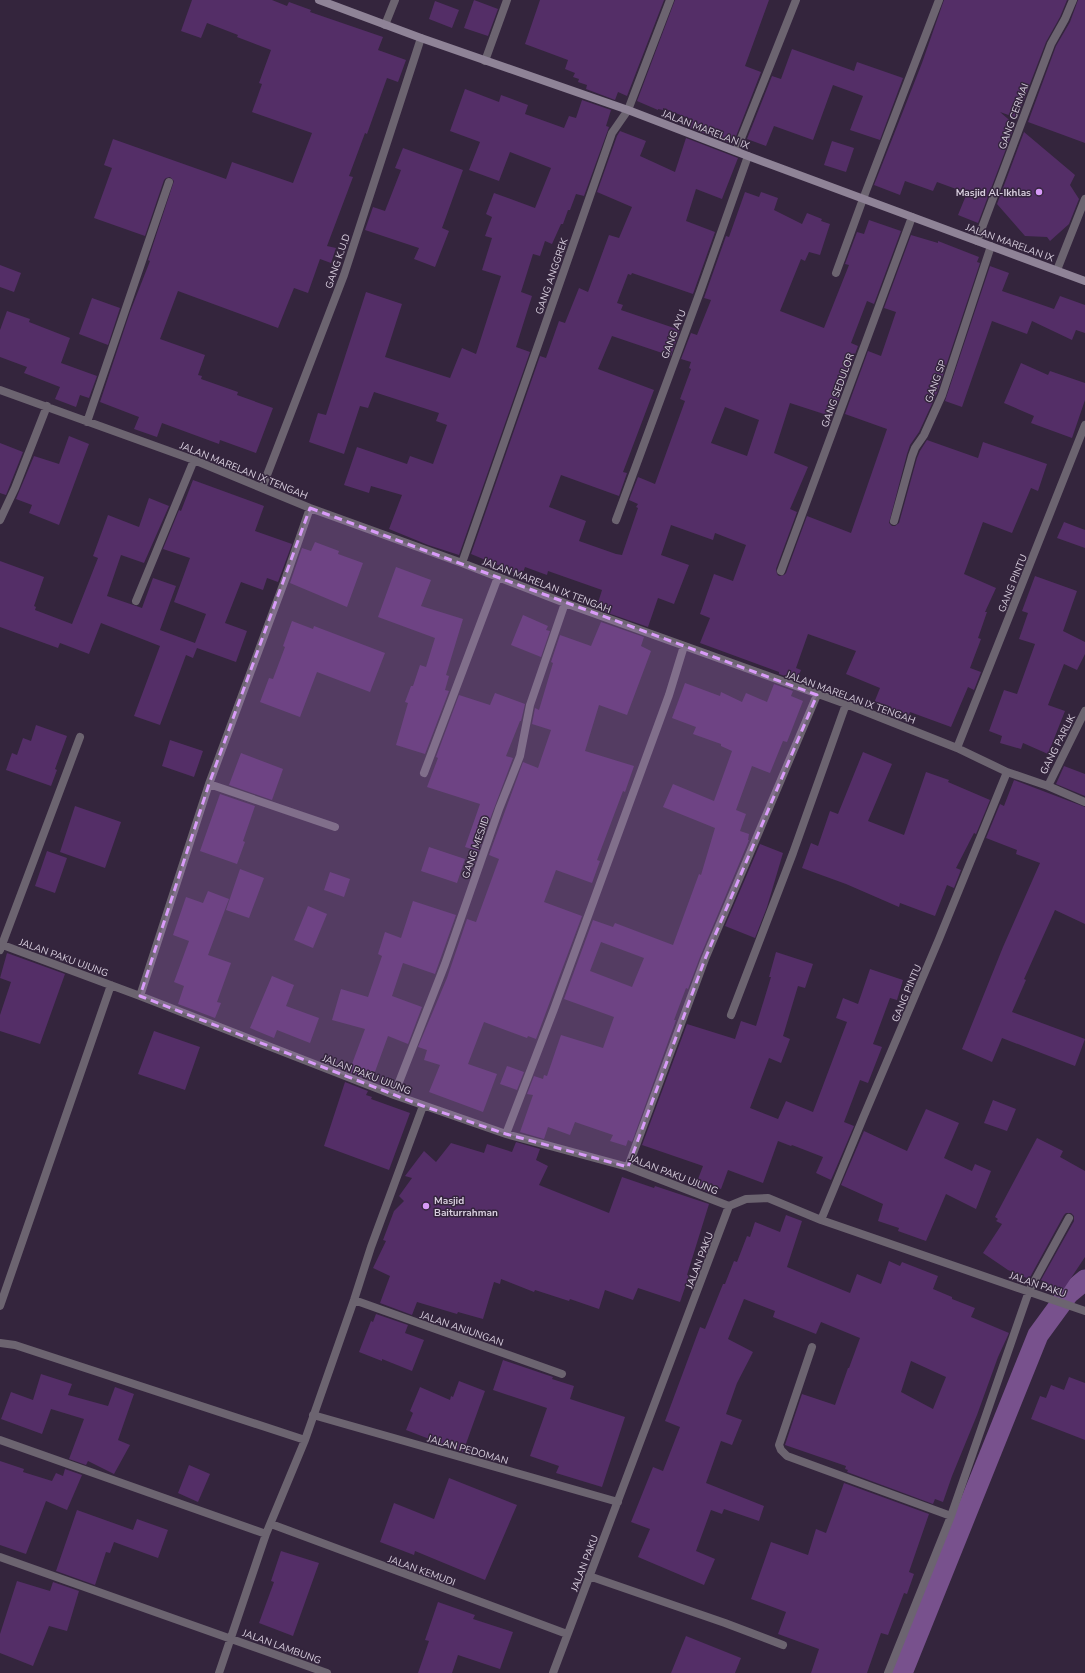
<svg xmlns="http://www.w3.org/2000/svg" width="1085" height="1673" font-family="'Nunito Sans',sans-serif">
<style>
.lines{fill:none;stroke-linecap:round;stroke-linejoin:round}
.canal{stroke:#78518d;stroke-width:21}
.building{fill:#542e67;fill-rule:evenodd}
.street{stroke:#6c6470;stroke-width:8}
.secondary{stroke:#8f8397;stroke-width:8}
.marked{fill:#d89bf8;fill-opacity:0.2;stroke:#d89bf8;stroke-width:3;stroke-dasharray:8 5;stroke-linejoin:round}
.poi-dot{fill:#d89bf8;stroke:#34253d;stroke-width:1.5}
.labels{text-anchor:middle;stroke-width:3;stroke-linejoin:round;paint-order:stroke}
.street-label{font-size:10px;fill:#d8cede;stroke:#34253d}
.poi-label{font-size:10px;font-weight:bold;fill:#d8cede;stroke:#34253d;text-anchor:end}
</style>
<rect width="100%" height="100%" fill="#34253d"/>
<g class="lines">
<path class="canal" d="M 902,1673 L 1038,1335 L 1068,1294 L 1085,1280"/>
</g>
<path class="building" d="M 192,0 L 272,0 L 287,6 L 289,2 L 311,10 L 310,12 L 383,37 L 378,50 L 406,60 L 398,82 L 387,78 L 367,134 L 365,133 L 349,176 L 353,177 L 327,246 L 336,248 L 331,263 L 320,259 L 308,293 L 294,288 L 278,328 L 178,291 L 160,339 L 205,355 L 198,375 L 202,376 L 201,379 L 238,392 L 237,395 L 273,408 L 256,453 L 220,440 L 219,444 L 162,423 L 157,437 L 134,429 L 139,417 L 100,402 L 130,312 L 150,261 L 148,260 L 174,181 L 170,177 L 166,178 L 164,180 L 145,236 L 94,218 L 112,168 L 104,165 L 113,139 L 226,179 L 232,162 L 293,183 L 312,133 L 252,112 L 262,84 L 259,83 L 271,50 L 237,37 L 238,35 L 207,23 L 201,38 L 181,31 Z
M 474,0 L 498,9 L 488,36 L 464,28 Z
M 540,0 L 664,0 L 627,96 L 618,92 L 615,100 L 586,89 L 587,85 L 578,82 L 579,79 L 573,77 L 575,73 L 565,69 L 568,60 L 525,44 Z
M 675,0 L 769,0 L 745,66 L 761,72 L 733,144 L 690,128 L 693,120 L 663,108 L 663,110 L 658,109 L 658,110 L 637,101 Z
M 944,0 L 1067,0 L 1060,17 L 1046,42 L 1017,118 L 1000,112 L 1015,125 L 978,223 L 958,215 L 967,193 L 937,182 L 933,191 L 905,181 L 900,195 L 874,185 L 922,63 Z
M 1078,0 L 1085,0 L 1085,143 L 1028,122 L 1056,46 L 1070,22 Z
M 435,1 L 459,10 L 452,28 L 429,19 Z
M 792,49 L 854,71 L 857,62 L 903,78 L 880,140 L 850,130 L 863,96 L 833,85 L 813,140 L 774,126 L 766,146 L 747,139 L 772,76 L 781,79 Z
M 465,89 L 499,102 L 501,95 L 528,105 L 525,114 L 564,128 L 569,116 L 576,118 L 582,100 L 611,110 L 606,126 L 609,127 L 584,196 L 576,194 L 570,210 L 568,210 L 563,224 L 561,224 L 552,244 L 545,241 L 540,256 L 533,254 L 521,292 L 532,296 L 516,347 L 530,352 L 459,555 L 428,545 L 389,529 L 402,495 L 371,486 L 369,493 L 344,485 L 357,447 L 407,464 L 410,456 L 433,464 L 447,425 L 436,421 L 439,413 L 374,392 L 368,408 L 360,406 L 344,454 L 309,442 L 318,413 L 326,415 L 366,292 L 402,304 L 385,357 L 450,378 L 462,348 L 476,354 L 501,276 L 482,270 L 492,238 L 485,236 L 492,217 L 486,214 L 494,193 L 535,208 L 551,168 L 510,152 L 499,181 L 469,170 L 480,142 L 450,131 Z
M 620,131 L 646,141 L 640,156 L 675,172 L 686,138 L 738,158 L 722,199 L 696,189 L 686,221 L 715,232 L 693,294 L 632,273 L 631,275 L 628,274 L 617,303 L 623,305 L 621,310 L 680,330 L 671,356 L 612,336 L 598,369 L 654,390 L 623,472 L 627,473 L 619,496 L 561,475 L 549,507 L 586,521 L 579,541 L 616,554 L 622,555 L 638,508 L 636,507 L 638,504 L 629,500 L 638,477 L 655,484 L 685,401 L 680,399 L 691,369 L 689,368 L 691,362 L 681,359 L 691,333 L 697,335 L 711,300 L 704,298 L 726,236 L 729,237 L 745,192 L 759,197 L 761,192 L 778,198 L 774,210 L 802,224 L 807,213 L 822,219 L 821,221 L 830,224 L 820,255 L 809,252 L 805,261 L 801,259 L 780,311 L 824,328 L 849,265 L 845,264 L 857,232 L 864,234 L 869,220 L 901,231 L 874,304 L 867,301 L 851,343 L 858,346 L 835,410 L 830,408 L 827,415 L 790,403 L 774,453 L 808,467 L 790,509 L 797,512 L 776,569 L 777,574 L 779,576 L 784,575 L 786,573 L 807,516 L 851,533 L 887,429 L 845,414 L 868,351 L 881,356 L 896,312 L 884,308 L 911,235 L 938,243 L 938,241 L 979,257 L 977,262 L 980,263 L 937,393 L 919,432 L 910,445 L 907,454 L 889,523 L 892,526 L 895,526 L 899,523 L 917,458 L 920,451 L 927,440 L 978,458 L 983,442 L 1047,464 L 1038,491 L 1031,488 L 1012,533 L 983,522 L 964,574 L 996,588 L 985,612 L 987,612 L 978,638 L 981,639 L 970,668 L 981,672 L 974,690 L 968,687 L 951,727 L 910,712 L 909,715 L 874,703 L 880,688 L 846,674 L 856,651 L 808,634 L 796,668 L 801,670 L 797,680 L 779,674 L 779,672 L 700,643 L 710,618 L 700,614 L 714,574 L 733,581 L 746,545 L 715,533 L 713,540 L 671,525 L 661,555 L 689,565 L 674,604 L 658,598 L 648,627 L 605,612 L 606,609 L 597,606 L 602,590 L 548,571 L 547,575 L 525,567 L 522,575 L 471,554 L 540,356 L 546,358 L 559,321 L 565,323 L 579,288 L 588,292 L 609,235 L 619,238 L 632,207 L 597,192 L 617,136 ZM 725,407 L 759,420 L 747,456 L 711,443 Z
M 1024,132 L 1075,175 L 1070,185 L 1079,199 L 1069,224 L 1050,241 L 1047,237 L 1025,236 L 997,204 Z
M 832,141 L 854,148 L 846,172 L 824,165 Z
M 403,148 L 463,170 L 442,228 L 449,231 L 435,267 L 414,259 L 419,248 L 365,230 L 373,207 L 385,211 L 401,170 L 395,168 Z
M 0,265 L 21,273 L 14,292 L 0,287 Z
M 990,266 L 1009,273 L 1002,291 L 1054,309 L 1060,296 L 1085,305 L 1085,333 L 1076,330 L 1072,340 L 1032,321 L 1027,334 L 992,321 L 962,407 L 945,401 Z
M 92,298 L 120,308 L 108,345 L 79,334 Z
M 7,311 L 30,319 L 29,322 L 70,338 L 61,363 L 97,376 L 89,398 L 80,395 L 76,407 L 55,399 L 60,387 L 24,373 L 27,367 L 0,357 L 0,330 Z
M 1021,363 L 1048,375 L 1050,371 L 1085,383 L 1085,400 L 1072,438 L 1031,423 L 1034,416 L 1004,403 Z
M 69,436 L 89,444 L 59,525 L 29,513 L 32,505 L 16,499 L 34,456 L 59,464 Z
M 0,443 L 23,452 L 6,495 L 0,493 Z
M 193,480 L 264,506 L 255,531 L 292,544 L 278,582 L 267,578 L 263,590 L 241,582 L 225,623 L 247,631 L 236,662 L 197,648 L 193,658 L 186,655 L 160,725 L 134,716 L 160,646 L 101,623 L 89,654 L 60,643 L 58,648 L 0,627 L 0,561 L 44,577 L 34,606 L 36,607 L 35,610 L 72,624 L 98,558 L 93,556 L 108,515 L 139,527 L 149,498 L 169,506 L 144,563 L 121,555 L 107,596 L 142,608 L 153,578 L 176,586 L 160,630 L 195,643 L 206,614 L 174,602 L 190,558 L 163,549 L 179,510 L 181,511 Z
M 1064,522 L 1085,530 L 1085,548 L 1057,538 Z
M 315,542 L 339,551 L 338,554 L 363,563 L 347,607 L 290,583 L 302,548 L 311,551 Z
M 396,567 L 431,580 L 421,606 L 463,619 L 446,675 L 449,676 L 445,690 L 449,691 L 425,754 L 396,745 L 408,703 L 405,702 L 411,686 L 413,686 L 420,665 L 426,667 L 435,638 L 378,617 Z
M 1035,576 L 1077,591 L 1063,631 L 1085,642 L 1085,654 L 1077,670 L 1064,664 L 1048,705 L 1065,711 L 1048,754 L 1023,743 L 1021,749 L 1000,743 L 1002,736 L 989,731 L 1004,690 L 1017,694 L 1035,644 L 1019,639 L 1028,613 L 1022,611 Z
M 523,615 L 548,626 L 546,630 L 550,631 L 541,657 L 511,645 Z
M 292,621 L 313,629 L 314,626 L 385,653 L 370,692 L 317,672 L 300,717 L 260,702 L 269,678 L 273,679 L 285,647 L 283,646 Z
M 601,622 L 644,637 L 641,646 L 651,651 L 627,715 L 599,705 L 585,751 L 634,766 L 625,792 L 623,791 L 597,860 L 600,861 L 592,883 L 556,870 L 544,902 L 582,916 L 536,1039 L 528,1036 L 527,1038 L 484,1022 L 468,1064 L 497,1074 L 483,1112 L 429,1092 L 440,1065 L 424,1060 L 427,1050 L 418,1047 L 447,978 L 467,919 L 476,922 L 499,859 L 489,855 L 523,762 L 538,768 L 551,730 L 532,724 L 535,708 L 539,710 L 553,663 L 551,662 L 560,635 L 591,646 Z
M 685,683 L 720,696 L 721,692 L 742,702 L 746,693 L 767,702 L 774,684 L 793,691 L 791,696 L 803,701 L 787,742 L 783,741 L 770,773 L 752,766 L 736,810 L 746,814 L 740,831 L 749,834 L 748,840 L 749,840 L 700,957 L 688,989 L 686,988 L 674,1020 L 676,1020 L 632,1142 L 628,1140 L 626,1146 L 610,1141 L 613,1135 L 575,1122 L 570,1135 L 548,1127 L 544,1139 L 520,1132 L 533,1095 L 527,1094 L 534,1076 L 543,1079 L 544,1075 L 547,1076 L 561,1035 L 603,1048 L 614,1017 L 564,999 L 593,920 L 613,927 L 615,923 L 673,945 L 699,874 L 701,875 L 715,828 L 663,807 L 673,784 L 714,801 L 732,751 L 721,746 L 721,744 L 693,734 L 696,727 L 672,718 ZM 601,942 L 644,958 L 632,987 L 590,971 Z
M 495,693 L 525,704 L 521,721 L 520,721 L 506,756 L 513,758 L 478,851 L 465,847 L 480,804 L 427,787 L 438,758 L 436,757 L 459,695 L 490,705 Z
M 36,725 L 67,736 L 55,769 L 57,770 L 51,786 L 6,770 L 12,753 L 17,755 L 23,738 L 31,741 Z
M 170,740 L 203,751 L 194,777 L 162,766 Z
M 863,752 L 892,764 L 868,821 L 904,835 L 926,772 L 949,780 L 948,782 L 990,800 L 976,834 L 974,833 L 956,868 L 961,870 L 954,888 L 947,885 L 935,916 L 900,903 L 899,907 L 846,884 L 802,868 L 811,843 L 818,846 L 830,811 L 838,814 Z
M 241,753 L 283,769 L 272,800 L 229,785 Z
M 1064,766 L 1085,774 L 1085,796 L 1056,784 Z
M 1014,780 L 1085,807 L 1085,924 L 1055,910 L 1024,979 L 1026,980 L 1012,1012 L 1085,1039 L 1075,1066 L 1002,1038 L 992,1062 L 962,1049 L 1003,947 L 1040,863 L 1016,854 L 1017,850 L 986,838 L 1000,804 L 1004,806 Z
M 220,794 L 255,806 L 243,841 L 245,842 L 237,864 L 200,851 Z
M 75,806 L 121,822 L 105,868 L 60,852 Z
M 760,844 L 783,853 L 767,907 L 755,938 L 725,926 Z
M 429,847 L 465,859 L 457,883 L 421,871 Z
M 47,851 L 67,858 L 55,893 L 35,886 Z
M 240,869 L 264,878 L 249,918 L 226,910 Z
M 330,872 L 350,879 L 344,897 L 324,890 Z
M 208,891 L 229,899 L 208,955 L 231,963 L 217,1002 L 221,1003 L 215,1018 L 178,1004 L 184,986 L 174,982 L 189,941 L 173,935 L 186,897 L 203,903 Z
M 413,901 L 456,915 L 435,974 L 403,963 L 392,996 L 422,1007 L 408,1044 L 388,1036 L 372,1080 L 349,1072 L 365,1029 L 332,1020 L 341,989 L 368,997 L 382,956 L 378,954 L 385,932 L 401,938 Z
M 308,906 L 327,914 L 313,948 L 294,940 Z
M 776,952 L 813,964 L 805,988 L 798,986 L 783,1036 L 790,1039 L 781,1063 L 769,1058 L 750,1108 L 778,1119 L 786,1101 L 813,1112 L 847,1022 L 836,1018 L 843,998 L 858,1004 L 870,969 L 903,980 L 897,1000 L 890,998 L 873,1044 L 882,1047 L 868,1083 L 860,1080 L 844,1122 L 854,1126 L 831,1180 L 816,1173 L 823,1157 L 792,1145 L 791,1146 L 778,1141 L 763,1183 L 728,1170 L 721,1189 L 715,1187 L 713,1194 L 695,1187 L 703,1166 L 642,1145 L 687,1024 L 735,1039 L 741,1021 L 756,1026 L 771,977 L 769,977 Z
M 7,953 L 65,974 L 40,1044 L 0,1031 L 0,1015 L 11,982 L 0,978 Z
M 272,976 L 294,985 L 286,1006 L 319,1018 L 310,1043 L 277,1030 L 274,1038 L 250,1028 Z
M 154,1031 L 200,1047 L 185,1090 L 138,1074 Z
M 507,1066 L 524,1072 L 517,1090 L 500,1084 Z
M 345,1082 L 368,1091 L 366,1095 L 372,1097 L 371,1099 L 410,1113 L 389,1170 L 324,1146 Z
M 993,1100 L 1016,1109 L 1007,1131 L 984,1123 Z
M 926,1109 L 959,1123 L 944,1158 L 972,1171 L 975,1164 L 991,1171 L 976,1209 L 946,1194 L 926,1241 L 898,1231 L 899,1228 L 878,1221 L 883,1204 L 841,1185 L 864,1131 L 907,1151 Z
M 1037,1138 L 1063,1151 L 1060,1157 L 1085,1171 L 1085,1257 L 1061,1293 L 1041,1280 L 1074,1221 L 1074,1216 L 1071,1213 L 1066,1213 L 1064,1215 L 1029,1279 L 1008,1270 L 983,1253 L 1002,1224 L 996,1221 L 998,1219 L 995,1217 Z
M 516,1142 L 540,1149 L 536,1160 L 548,1166 L 539,1185 L 609,1213 L 622,1177 L 654,1188 L 655,1186 L 709,1204 L 687,1275 L 689,1276 L 680,1302 L 638,1288 L 633,1300 L 605,1290 L 599,1309 L 570,1299 L 569,1301 L 535,1290 L 534,1292 L 501,1279 L 500,1284 L 494,1282 L 483,1319 L 458,1312 L 457,1314 L 417,1302 L 412,1315 L 380,1303 L 390,1276 L 373,1268 L 386,1241 L 383,1240 L 394,1211 L 404,1201 L 399,1196 L 412,1178 L 405,1176 L 424,1151 L 436,1162 L 451,1143 L 484,1153 L 487,1144 L 512,1152 Z
M 786,1215 L 802,1221 L 787,1267 L 850,1293 L 857,1274 L 881,1284 L 889,1261 L 900,1266 L 902,1262 L 938,1276 L 933,1289 L 952,1297 L 952,1299 L 975,1308 L 971,1317 L 1009,1333 L 998,1357 L 977,1415 L 952,1476 L 943,1502 L 935,1499 L 933,1504 L 847,1472 L 848,1470 L 845,1469 L 846,1466 L 785,1445 L 802,1394 L 835,1405 L 848,1368 L 849,1368 L 860,1338 L 821,1322 L 816,1334 L 773,1317 L 775,1311 L 744,1299 L 728,1339 L 753,1352 L 737,1383 L 726,1414 L 742,1420 L 732,1445 L 721,1441 L 706,1483 L 764,1506 L 759,1521 L 724,1509 L 722,1514 L 711,1510 L 696,1551 L 715,1559 L 704,1585 L 638,1557 L 650,1529 L 631,1522 L 653,1467 L 663,1471 L 680,1427 L 665,1421 L 700,1327 L 705,1329 L 723,1284 L 725,1284 L 734,1261 L 737,1262 L 747,1236 L 750,1237 L 755,1222 L 780,1232 ZM 911,1361 L 946,1377 L 933,1409 L 901,1392 Z
M 376,1314 L 408,1325 L 405,1333 L 424,1340 L 412,1371 L 382,1359 L 382,1361 L 359,1352 L 371,1321 L 373,1322 Z
M 503,1360 L 553,1377 L 552,1379 L 574,1386 L 570,1399 L 625,1417 L 602,1487 L 556,1473 L 559,1466 L 530,1456 L 547,1408 L 493,1390 Z
M 41,1374 L 72,1384 L 68,1395 L 108,1406 L 115,1387 L 134,1394 L 118,1440 L 130,1445 L 114,1474 L 88,1461 L 86,1465 L 69,1459 L 84,1419 L 51,1409 L 42,1434 L 1,1419 L 11,1392 L 33,1400 Z
M 1069,1377 L 1085,1383 L 1085,1440 L 1031,1419 L 1040,1396 L 1046,1398 L 1051,1385 L 1064,1390 Z
M 459,1381 L 485,1391 L 463,1452 L 406,1430 L 413,1413 L 410,1411 L 420,1387 L 450,1400 L 451,1396 L 453,1397 Z
M 0,1461 L 24,1469 L 23,1472 L 52,1481 L 56,1473 L 63,1476 L 65,1469 L 82,1475 L 67,1510 L 46,1501 L 26,1554 L 0,1545 Z
M 189,1465 L 210,1474 L 198,1502 L 178,1493 Z
M 449,1478 L 517,1505 L 485,1580 L 415,1551 L 414,1555 L 380,1542 L 394,1503 L 434,1519 Z
M 844,1483 L 929,1514 L 909,1572 L 914,1574 L 907,1594 L 904,1593 L 888,1635 L 881,1633 L 867,1673 L 811,1673 L 819,1649 L 778,1634 L 786,1612 L 751,1599 L 771,1542 L 808,1555 L 816,1529 L 826,1533 Z
M 77,1510 L 133,1530 L 137,1519 L 168,1530 L 158,1558 L 114,1542 L 110,1553 L 106,1552 L 95,1585 L 56,1571 Z
M 281,1551 L 319,1563 L 293,1636 L 259,1623 L 274,1582 L 271,1581 Z
M 17,1581 L 50,1591 L 53,1582 L 79,1591 L 67,1631 L 49,1626 L 33,1666 L 0,1653 L 0,1634 Z
M 438,1602 L 475,1615 L 473,1619 L 513,1632 L 500,1669 L 458,1655 L 452,1673 L 418,1673 L 429,1641 L 425,1640 Z
M 686,1636 L 741,1658 L 735,1673 L 671,1673 Z"/>
<g class="lines">
<path class="street" d="M 385,25 L 395,0
M 485,61 L 507,0
M 736,151 L 796,0
M 977,241 L 1051,44 L 1065,19 L 1073,0
M 1057,270 L 1085,199
M 836,273 L 863,199 L 939,0
M 0,390 L 194,460 L 310,508 L 462,563 L 565,603 L 846,704 L 957,748 L 1007,772 L 1048,786 L 1085,802
M 87,422 L 169,182
M 262,488 L 344,275 L 421,38
M 0,520 L 15,488 L 47,406
M 616,520 L 700,292 L 748,156
M 894,521 L 912,456 L 915,448 L 924,435 L 942,395 L 991,246
M 462,563 L 612,133 L 628,110 L 670,0
M 781,571 L 912,217
M 136,601 L 194,460
M 957,748 L 1085,425
M 424,773 L 498,577
M 209,784 L 335,827
M 1048,786 L 1085,711
M 0,944 L 140,996 L 394,1095 L 506,1134 L 628,1167 L 729,1206
M 0,950 L 80,737
M 140,996 L 209,784 L 286,577 L 310,508
M 731,1015 L 793,853 L 846,704
M 394,1095 L 445,964 L 499,809 L 520,756 L 530,705 L 565,603
M 506,1134 L 554,1009 L 669,695 L 684,646
M 628,1167 L 705,959 L 817,695
M 821,1220 L 863,1118 L 939,939 L 1007,772
M 354,1300 L 562,1374
M 0,1306 L 111,985
M 0,1343 L 15,1345 L 305,1440
M 812,1347 L 779,1445 L 781,1450 L 787,1456 L 951,1516
M 313,1415 L 618,1502
M 0,1440 L 266,1534
M 271,1524 L 567,1634
M 0,1557 L 327,1673
M 589,1576 L 725,1623 L 783,1645
M 219,1673 L 266,1534 L 305,1440 L 354,1300 L 371,1247 L 423,1106
M 553,1673 L 729,1206 L 746,1199 L 768,1198 L 821,1220 L 1085,1311
M 888,1673 L 951,1516 L 1029,1291 L 1069,1218"/>
<path class="secondary" d="M 319,0 L 421,38 L 628,110 L 748,156 L 1085,281"/>
</g>
<path class="marked" d="M 310,508 L 817,695 L 705,959 L 628,1167 L 506,1134 L 423,1106 L 140,996 L 209,784 Z"/>
<g class="poi-dot">
<circle cx="1039" cy="192" r="4"/>
<circle cx="426" cy="1206" r="4"/>
</g>
<g class="labels">
<g class="street-label">
<text transform="translate(1013 116) rotate(-70)" y="4">GANG CERMAI</text>
<text transform="translate(706 129) rotate(21)" y="4">JALAN MARELAN IX</text>
<text transform="translate(1010 242) rotate(20)" y="4">JALAN MARELAN IX</text>
<text transform="translate(337 261) rotate(-71)" y="4">GANG K.U.D</text>
<text transform="translate(551 276) rotate(-71)" y="4">GANG ANGGREK</text>
<text transform="translate(673 334) rotate(-69)" y="4">GANG AYU</text>
<text transform="translate(935 381) rotate(-70)" y="4">GANG SP</text>
<text transform="translate(837 390) rotate(-70)" y="4">GANG SEDULOR</text>
<text transform="translate(244 470) rotate(22)" y="4">JALAN MARELAN IX TENGAH</text>
<text transform="translate(1012 583) rotate(-68)" y="4">GANG PINTU</text>
<text transform="translate(547 585) rotate(21)" y="4">JALAN MARELAN IX TENGAH</text>
<text transform="translate(851 697) rotate(20)" y="4">JALAN MARELAN IX TENGAH</text>
<text transform="translate(1057 744) rotate(-63)" y="4">GANG PARLIK</text>
<text transform="translate(475 847) rotate(-71)" y="4">GANG MESJID</text>
<text transform="translate(64 957) rotate(20)" y="4">JALAN PAKU UJUNG</text>
<text transform="translate(906 993) rotate(-67)" y="4">GANG PINTU</text>
<text transform="translate(367 1074) rotate(21)" y="4">JALAN PAKU UJUNG</text>
<text transform="translate(674 1174) rotate(21)" y="4">JALAN PAKU UJUNG</text>
<text transform="translate(699 1260) rotate(-69)" y="4">JALAN PAKU</text>
<text transform="translate(1038 1284) rotate(19)" y="4">JALAN PAKU</text>
<text transform="translate(462 1328) rotate(19)" y="4">JALAN ANJUNGAN</text>
<text transform="translate(468 1449) rotate(16)" y="4">JALAN PEDOMAN</text>
<text transform="translate(584 1563) rotate(-69)" y="4">JALAN PAKU</text>
<text transform="translate(422 1570) rotate(20)" y="4">JALAN KEMUDI</text>
<text transform="translate(282 1646) rotate(20)" y="4">JALAN LAMBUNG</text>
</g>
<g class="poi-label">
<text x="1031" y="196">Masjid Al-Ikhlas</text>
<text x="434" y="1204" text-anchor="start">Masjid<tspan x="434" dy="12">Baiturrahman</tspan></text>
</g>
</g>
</svg>
